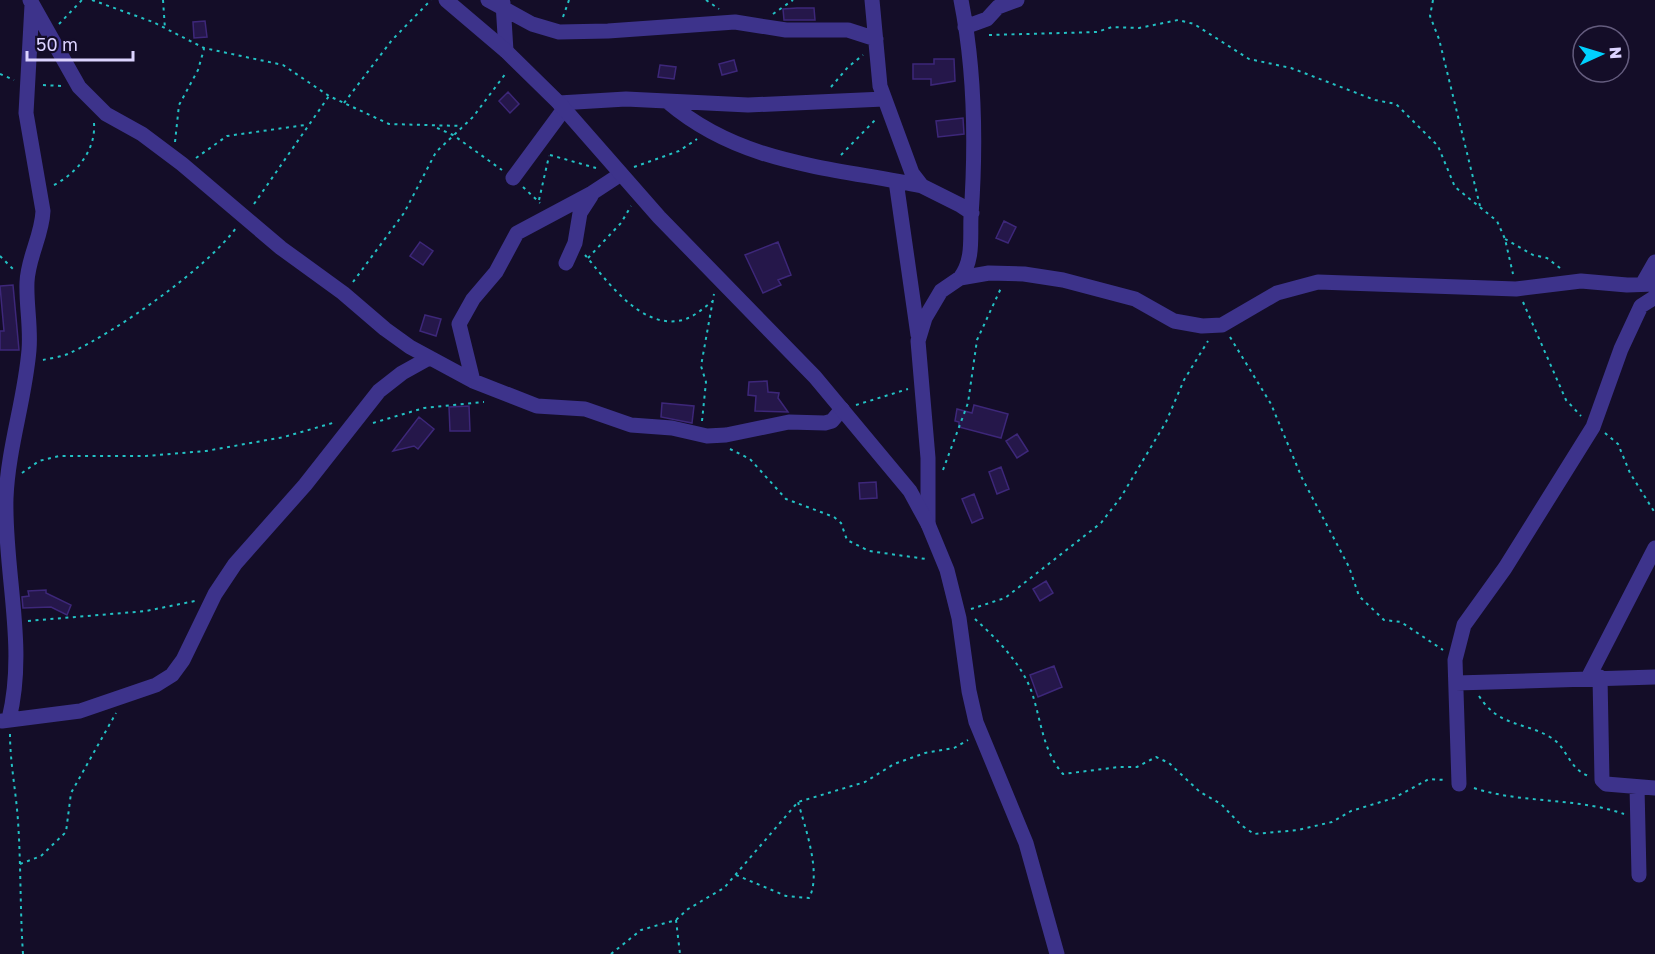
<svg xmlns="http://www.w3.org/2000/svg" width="1655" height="954" font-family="'Golos Text',sans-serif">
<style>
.building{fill:#25174a;stroke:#3d2779;stroke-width:1.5}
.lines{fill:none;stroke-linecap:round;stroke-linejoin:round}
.path{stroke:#23c1c4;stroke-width:2;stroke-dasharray:3 4.5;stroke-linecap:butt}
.minor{stroke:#3d338b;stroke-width:15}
.tertiary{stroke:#3d338b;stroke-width:15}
</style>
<rect width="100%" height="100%" fill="#140d28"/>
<path class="building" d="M 797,8 L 814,8 L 815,20 L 784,20 L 783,9 Z
M 205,21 L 207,37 L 194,38 L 193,22 Z
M 934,59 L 954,59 L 955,81 L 931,85 L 931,79 L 913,79 L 913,64 L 934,64 Z
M 734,60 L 737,71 L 722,75 L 719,64 Z
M 660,65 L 676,67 L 674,79 L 658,77 Z
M 508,92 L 519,104 L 510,113 L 499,101 Z
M 963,118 L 964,134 L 938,137 L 936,121 Z
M 1004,221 L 1016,227 L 1008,243 L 996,238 Z
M 420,242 L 433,251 L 423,265 L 410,256 Z
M 778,242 L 791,275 L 778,280 L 781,285 L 763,293 L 745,255 Z
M 13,285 L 19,350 L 0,350 L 0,331 L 4,331 L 0,286 Z
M 425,315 L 441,319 L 436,336 L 420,331 Z
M 767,381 L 768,392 L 779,393 L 778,398 L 788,412 L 755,411 L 756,396 L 748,395 L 749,382 Z
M 662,403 L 694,406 L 692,423 L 661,417 Z
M 974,405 L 1008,414 L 1001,438 L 959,427 L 959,422 L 955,421 L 957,409 L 972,413 Z
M 469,406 L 470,431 L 450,431 L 449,407 Z
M 419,417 L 434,429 L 418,449 L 414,446 L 393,451 Z
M 1017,434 L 1028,451 L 1017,458 L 1006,441 Z
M 1001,467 L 1009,489 L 997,494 L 989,472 Z
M 876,482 L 877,498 L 860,499 L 859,483 Z
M 974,494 L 983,518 L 972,523 L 962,499 Z
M 1046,581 L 1053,593 L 1040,601 L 1033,589 Z
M 46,590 L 46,593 L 71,605 L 67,615 L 51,607 L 23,608 L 22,597 L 29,596 L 28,591 Z
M 1054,666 L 1062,687 L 1038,697 L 1030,675 Z"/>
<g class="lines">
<path class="path" d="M 92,0 L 153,22 L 204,48 L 283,65 L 329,96 L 389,124 L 462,126
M 163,0 L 165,29
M 706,0 L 719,9
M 1433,0 L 1430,16 L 1439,39 L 1480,206
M 773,14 L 793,0
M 563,17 L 569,0
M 59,24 L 82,0
M 989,35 L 1097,32 L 1112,27 L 1139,28 L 1178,20 L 1194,24 L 1249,59 L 1291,68 L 1375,100 L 1396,104 L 1438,146 L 1455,187 L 1497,221 L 1505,239 L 1513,274
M 0,74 L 14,80
M 43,85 L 61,86
M 831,87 L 848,67 L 863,55
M 344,103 L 392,40 L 431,0
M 437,128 L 453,135 L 502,170
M 175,142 L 179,105 L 198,70 L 204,49
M 550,155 L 596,168
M 841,155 L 877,118
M 196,158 L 227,136 L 305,125
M 634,167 L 679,151 L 697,139
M 54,185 C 77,173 96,150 94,123
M 523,187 L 540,203
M 539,200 L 549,156
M 254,204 L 329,96
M 1505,239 L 1533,255 L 1547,258 L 1560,268
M 585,255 C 607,281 639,326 677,321 C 691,320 702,309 713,301
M 0,256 L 13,269
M 588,258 L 621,223 L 631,206
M 353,282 L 404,213 L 436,152 L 473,117 L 506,73
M 1523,302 L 1566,400 L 1581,416
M 1230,337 L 1271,404 L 1302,478 L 1349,567 L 1359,596 L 1384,620 L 1401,622 L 1443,650
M 43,360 C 51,358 62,357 70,353 C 117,331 206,269 236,228
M 856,405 L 908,389
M 702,421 L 706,382 L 701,366 L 714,294
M 373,423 L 424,408 L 484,402
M 1605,433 L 1618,444 L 1630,473 L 1655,513
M 730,449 L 750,459 L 786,499 L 834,517 L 841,523 L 847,540 L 869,551 L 926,559
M 943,470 L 968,403 L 977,340 L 1001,288
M 22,473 L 39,461 L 59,456 L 146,456 L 206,451 L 284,437 L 336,422
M 971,609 L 1005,598 L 1101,523 L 1121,497 L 1166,422 L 1184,380 L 1208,341
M 975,619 C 998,640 1024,666 1033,696 C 1041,722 1044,753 1063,774 L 1119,767 L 1137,767 L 1156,757 L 1169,763 L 1200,792 L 1221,804 L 1241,825 L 1254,834 L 1298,830 L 1332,822 L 1351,811 L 1394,798 L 1429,779 L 1445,780
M 28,621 L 146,611 L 195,601
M 1479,696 C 1499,727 1522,721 1550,737 C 1568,747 1568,769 1589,776
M 10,734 C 10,763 16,791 18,821 C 21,865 20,910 23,954
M 1474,788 C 1522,804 1576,797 1624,814
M 20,864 L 41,856 L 66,832 L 71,793 L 116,713
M 736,875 L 786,896 L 809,898 C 822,874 805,827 798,802
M 676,920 L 680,954
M 611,954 L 641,930 L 676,920 L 688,909 L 724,888 L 798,802 L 865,782 L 894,764 L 925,753 L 954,748 L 968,740"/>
<path class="minor" d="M 30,0 L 79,87 L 106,114 L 142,134 L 182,164 L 281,248 L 343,293 L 385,329 L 410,347 L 473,381 L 537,406 L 585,409 L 631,425 L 672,428 L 707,436 L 726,435 L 789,422 L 825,423 L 832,421 L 842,409
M 488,0 L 532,24 L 559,32 L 608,31 L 735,22 L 786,30 L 848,30 L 876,39
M 872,0 L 880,86 L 912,173 L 922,186 L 960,205 L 972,213
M 503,3 L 506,51
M 965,27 L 987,19 L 998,7 L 1017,0
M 668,102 C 742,165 831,167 922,186
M 559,103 L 626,99 L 748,105 L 884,99
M 513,178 L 564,109
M 896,181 L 918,335
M 566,263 L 575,243 L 580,213 L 591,196
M 960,278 C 974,260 970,237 971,216 C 976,145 975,70 961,0
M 1643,283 L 1655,262
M 473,381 L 459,324 L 473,299 L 496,272 L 517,233 L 592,193 L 621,174
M 928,524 L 928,458 L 918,341 L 925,318 L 941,291 L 960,278 L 989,273 L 1024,274 L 1063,280 L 1135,299 L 1174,321 L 1202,326 L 1222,325 L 1277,293 L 1318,282 L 1516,289 L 1581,281 L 1627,285 L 1655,284
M 1600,677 L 1602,780 L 1606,784 L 1655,788
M 1588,678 L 1655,548
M 1456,683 L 1655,677
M 9,719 C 27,647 4,571 6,498 C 8,448 25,399 29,350 C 31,327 26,304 27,282 C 28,257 42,236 43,211 L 26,113 L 32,5
M 2,721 L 80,711 L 156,685 L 172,675 L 183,660 L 215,594 L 235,564 L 305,485 L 379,391 L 402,373 L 429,358
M 1459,784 L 1455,660 L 1464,625 L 1505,568 L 1593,427 L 1621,349 L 1641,306 L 1655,297
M 1637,787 L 1639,875"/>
<path class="tertiary" d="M 446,0 L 506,51 L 559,103 L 659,217 L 815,377 L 910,491 L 928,524 L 947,570 L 959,618 L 969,691 L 976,722 L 1026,843 L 1057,954"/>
</g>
<g transform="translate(1601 54) rotate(86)"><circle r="28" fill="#140d28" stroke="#645c7e" stroke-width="1.5"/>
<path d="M0-4.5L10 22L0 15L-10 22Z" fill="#00d1fe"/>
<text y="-9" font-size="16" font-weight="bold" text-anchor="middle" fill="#dcd3ff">N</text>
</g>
<path d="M27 51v9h106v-9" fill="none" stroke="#dcd3ff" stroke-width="3"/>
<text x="36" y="51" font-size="18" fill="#dcd3ff" stroke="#140d28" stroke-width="4.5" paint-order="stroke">50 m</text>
</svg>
